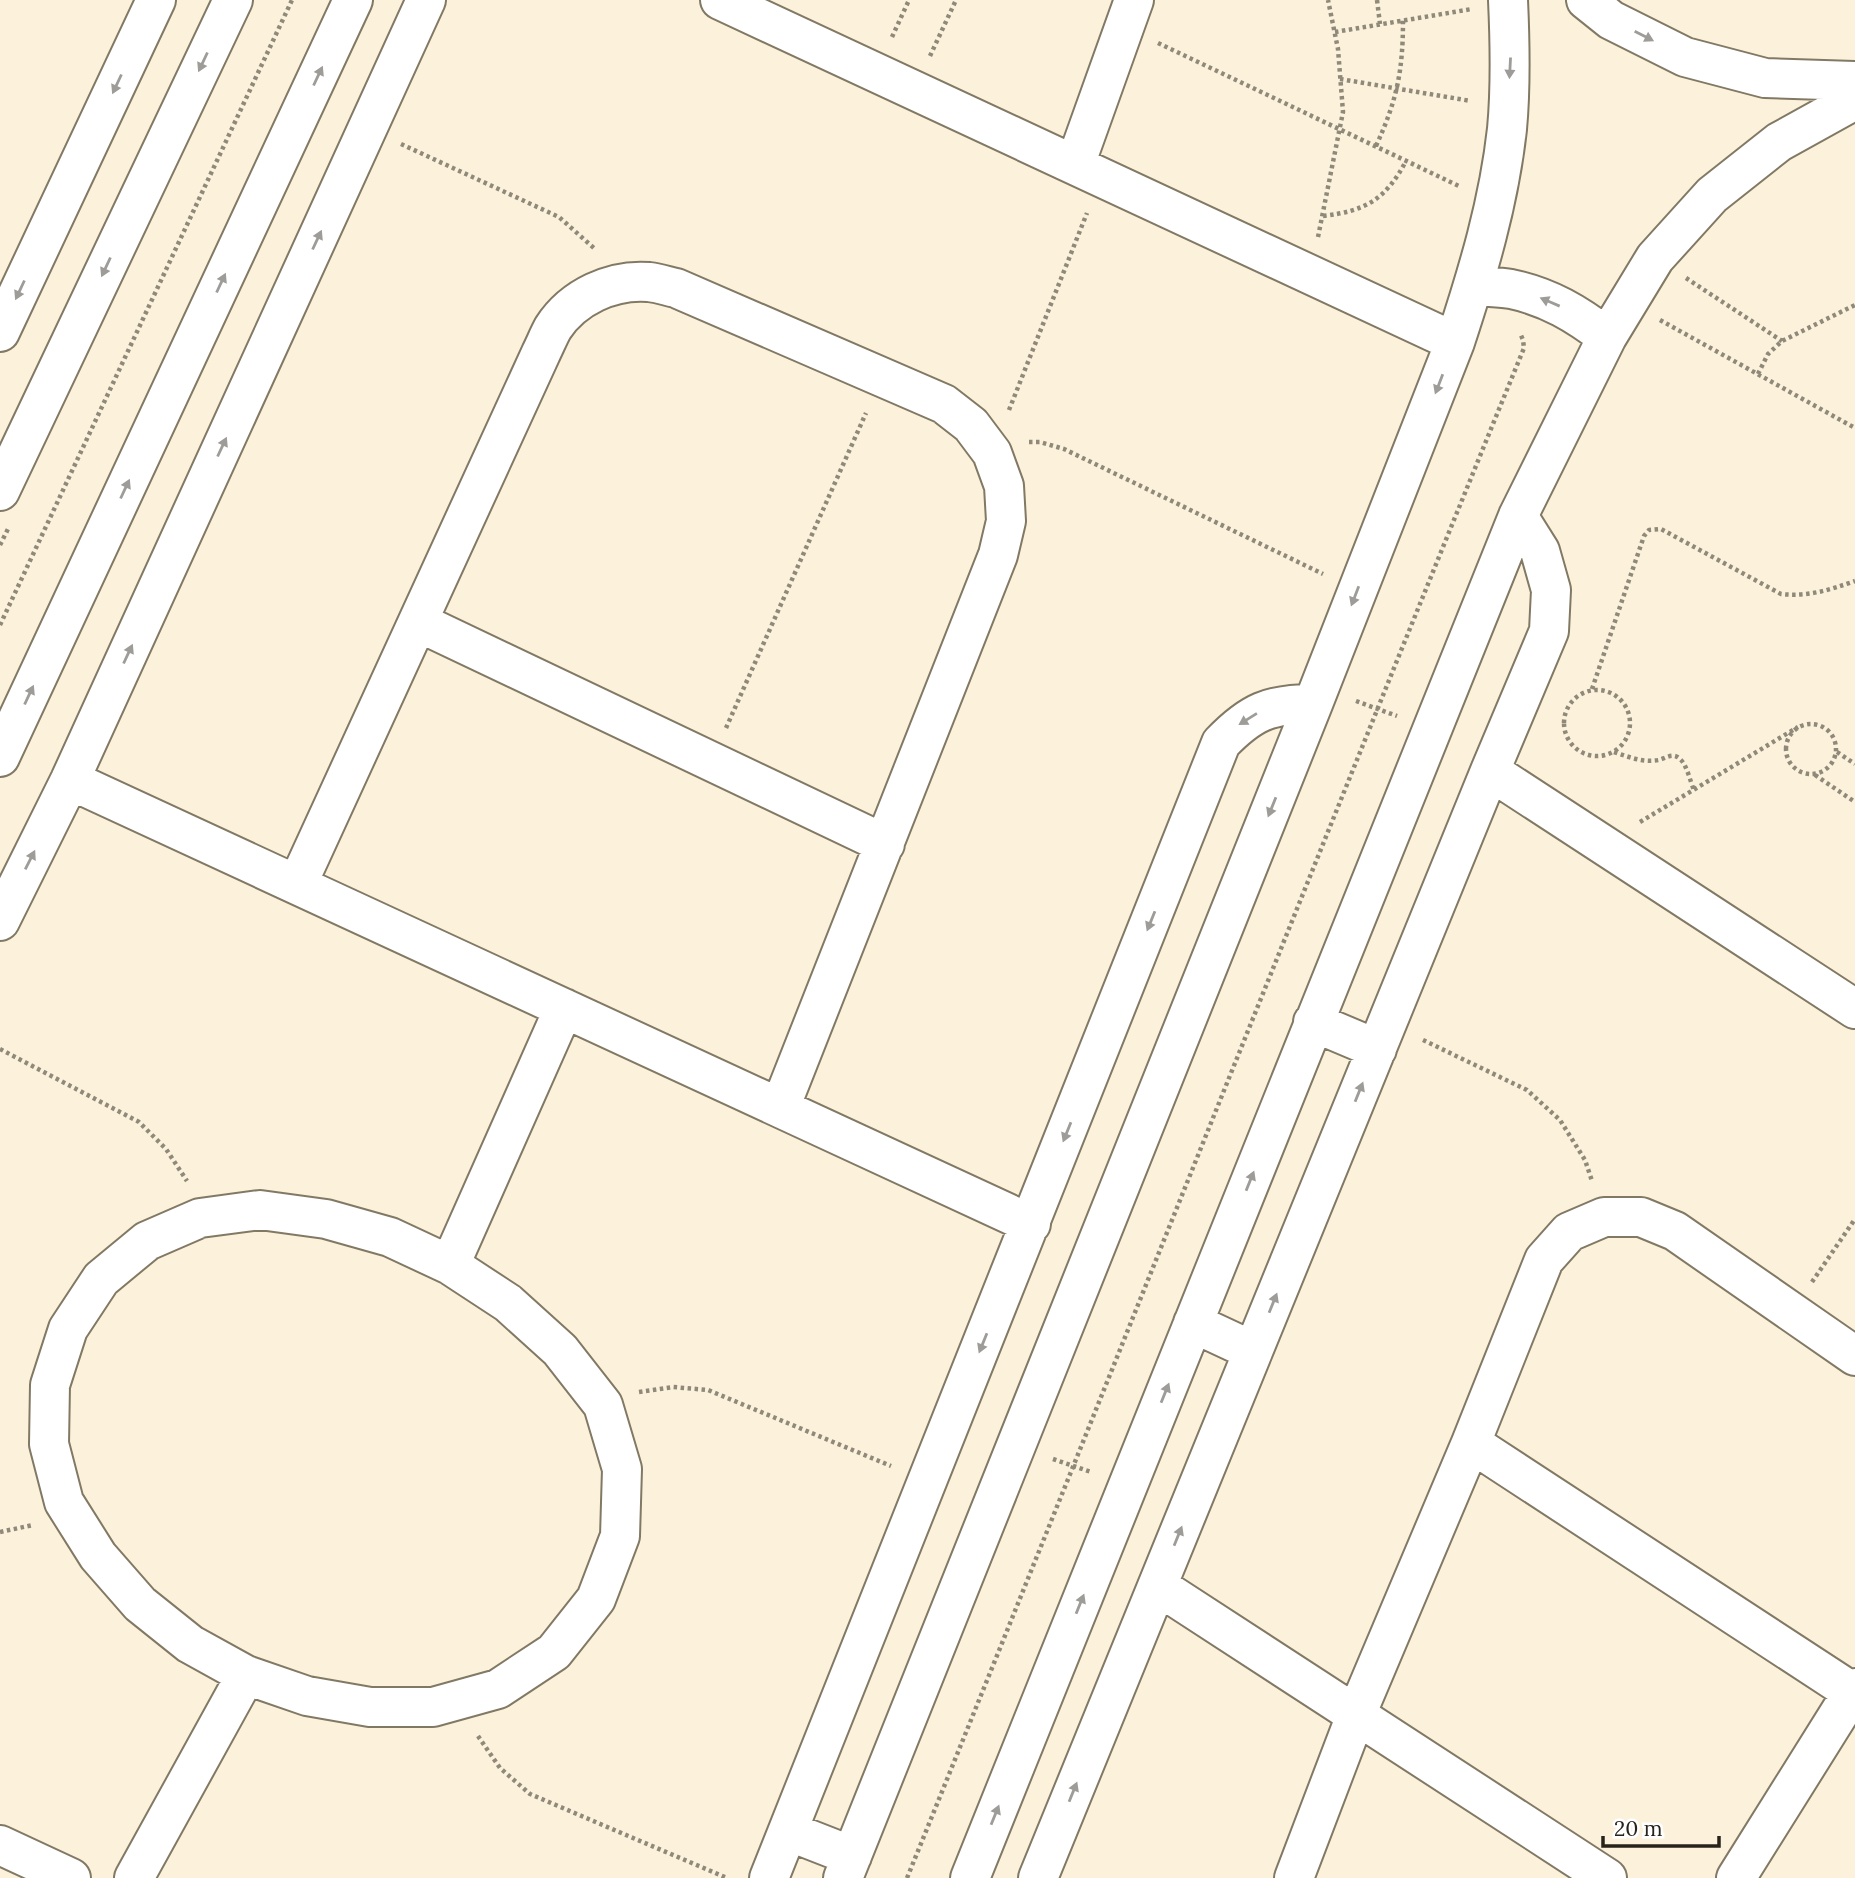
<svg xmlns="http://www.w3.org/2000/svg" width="1855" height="1878" font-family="Lora,serif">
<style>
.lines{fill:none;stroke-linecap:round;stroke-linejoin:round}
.street-casing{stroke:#827965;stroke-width:42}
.path{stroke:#90897a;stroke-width:4.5;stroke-dasharray:3.5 3.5;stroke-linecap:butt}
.street{stroke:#fff;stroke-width:38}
.oneway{fill:#9e9c98}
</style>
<rect width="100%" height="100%" fill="#fcf2dc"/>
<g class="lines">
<defs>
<path id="street" d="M 720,0 L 1455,342
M 1586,0 L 1611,20 L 1685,57 L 1765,78 L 1855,81
M 1075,165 L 1134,0
M 1473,286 C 1485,287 1499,287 1511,289 C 1549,297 1577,314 1607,337
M 0,332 L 156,0
M 0,491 L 233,0
M 418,622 L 885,844
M 0,757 L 353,0
M 1490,771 L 1855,1009
M 70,780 L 1031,1224
M 297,885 L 541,353 C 545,345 549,335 553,328 C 573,297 612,279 649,282 C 658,283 667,286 676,288 L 944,404 L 971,425 L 992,453 L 1004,486 L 1006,521 L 998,555 L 780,1108
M 0,921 L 70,780 L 426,0
M 1313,1022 L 1377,1049
M 260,1210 L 326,1219 L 390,1237 L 450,1265 L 508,1303 L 560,1350 L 603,1405 L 622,1469 L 620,1536 L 596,1599 L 554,1652 L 498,1689 L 433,1707 L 370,1707 L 307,1696 L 246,1675 L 190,1644 L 140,1604 L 98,1556 L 64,1502 L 49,1444 L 50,1385 L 68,1329 L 101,1279 L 147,1241 L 200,1218 Z
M 450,1265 L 564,1008
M 1193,1323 L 1253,1351
M 1471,1443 L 1852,1692
M 1158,1586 L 1607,1878
M 788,1831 L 852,1856
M 0,1845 L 71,1878
M 134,1878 L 246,1675
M 769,1878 L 1221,743 C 1251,712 1269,704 1313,704
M 843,1878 L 1313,704 L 1455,342 C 1478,272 1499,202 1507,129 C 1511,86 1510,43 1508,0
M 970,1878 L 1518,516 L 1607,337 L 1655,258 L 1712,195 L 1779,142 L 1855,100
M 1038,1878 L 1490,771 L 1549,631 L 1551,590 L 1540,551 L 1518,516
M 1294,1878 L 1356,1715 L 1471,1443 L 1544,1260 L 1569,1232 L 1604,1217 L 1641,1217 L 1675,1231 L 1855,1356
M 1736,1878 L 1855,1688"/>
</defs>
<use href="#street" class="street-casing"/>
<path class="path" d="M 1377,0 L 1380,24
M 1335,32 L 1472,9
M 892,37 L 909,0
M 1158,43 L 1459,186
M 930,56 L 956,0
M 1340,79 L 1471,101
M 401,144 L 559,217 L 595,249
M 1376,146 C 1397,100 1403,71 1403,20
M 1323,216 C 1366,211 1386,199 1406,161
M 1318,237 L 1343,112 L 1338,49 L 1328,0
M 1686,278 L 1782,341
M 1660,320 L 1855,428
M 1758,374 L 1768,354 L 1782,341 L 1855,305
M 1009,410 L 1087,213
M 1029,442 L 1040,442 L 1064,449 L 1323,574
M 0,545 L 9,527
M 0,625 L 292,0
M 1592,689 L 1644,536 L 1649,530 L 1661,529 L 1781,594 C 1808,597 1829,590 1855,581
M1564 723a33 33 0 1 1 66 0a33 33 0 1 1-66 0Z
M 1356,701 L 1397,716
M1786 749a25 25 0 1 1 50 0a25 25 0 1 1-50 0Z
M 726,728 L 866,413
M 1614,752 C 1629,757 1643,763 1659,760 C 1666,758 1673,752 1680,759 C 1687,765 1690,781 1694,790
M 1837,752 L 1855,764
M 1815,775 L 1855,802
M 1640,822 L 1798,727
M 1423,1040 L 1527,1090 L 1560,1120 L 1585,1160 L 1592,1181
M 0,1049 L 139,1122 L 166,1149 L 187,1181
M 1812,1282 L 1855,1219
M 639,1392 L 673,1387 L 708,1390 L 891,1466
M 1053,1459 L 1091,1472
M 0,1532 L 33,1525
M 478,1736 L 500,1768 L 530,1794 L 727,1878
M 907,1878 C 1114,1368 1316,857 1524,348 L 1523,340 L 1520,333"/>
<use href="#street" class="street"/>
</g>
<defs><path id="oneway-solid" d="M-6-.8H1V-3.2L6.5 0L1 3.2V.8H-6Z" transform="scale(1.75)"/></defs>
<g class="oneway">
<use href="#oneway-solid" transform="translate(1644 36) rotate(27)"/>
<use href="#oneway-solid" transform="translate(203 62) rotate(115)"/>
<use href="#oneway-solid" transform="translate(1510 68) rotate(93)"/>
<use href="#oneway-solid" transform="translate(318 76) rotate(-65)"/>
<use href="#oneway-solid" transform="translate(117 84) rotate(115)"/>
<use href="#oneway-solid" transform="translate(317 240) rotate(-65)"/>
<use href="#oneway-solid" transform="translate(106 267) rotate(115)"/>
<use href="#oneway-solid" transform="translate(221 283) rotate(-65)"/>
<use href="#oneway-solid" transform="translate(20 290) rotate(115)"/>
<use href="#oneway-solid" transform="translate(1550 302) rotate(-157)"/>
<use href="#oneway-solid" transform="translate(1439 384) rotate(111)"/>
<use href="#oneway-solid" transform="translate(222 447) rotate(-65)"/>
<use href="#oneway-solid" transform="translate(125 489) rotate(-65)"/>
<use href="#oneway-solid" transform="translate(1355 596) rotate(111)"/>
<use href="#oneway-solid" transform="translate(128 654) rotate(-65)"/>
<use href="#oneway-solid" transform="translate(29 695) rotate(-65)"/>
<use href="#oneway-solid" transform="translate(1248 719) rotate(148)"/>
<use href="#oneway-solid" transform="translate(1272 807) rotate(112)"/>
<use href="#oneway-solid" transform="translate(30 860) rotate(-63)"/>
<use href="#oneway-solid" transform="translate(1151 921) rotate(112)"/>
<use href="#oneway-solid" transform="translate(1359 1092) rotate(-68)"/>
<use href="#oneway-solid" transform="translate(1067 1132) rotate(112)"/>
<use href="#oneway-solid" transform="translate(1250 1181) rotate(-68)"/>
<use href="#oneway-solid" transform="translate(1273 1303) rotate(-68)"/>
<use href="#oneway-solid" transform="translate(983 1343) rotate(112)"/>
<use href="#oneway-solid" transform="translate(1165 1393) rotate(-68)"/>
<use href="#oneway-solid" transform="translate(1178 1536) rotate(-68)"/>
<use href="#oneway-solid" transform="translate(1080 1604) rotate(-68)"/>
<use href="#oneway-solid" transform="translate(1073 1792) rotate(-68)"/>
<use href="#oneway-solid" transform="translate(995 1815) rotate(-68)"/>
</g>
<path d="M1603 1836v10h116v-10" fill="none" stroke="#27231b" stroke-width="3.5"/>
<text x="1614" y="1836" font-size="21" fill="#27231b" stroke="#ffffff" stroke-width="5" paint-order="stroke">20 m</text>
</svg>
